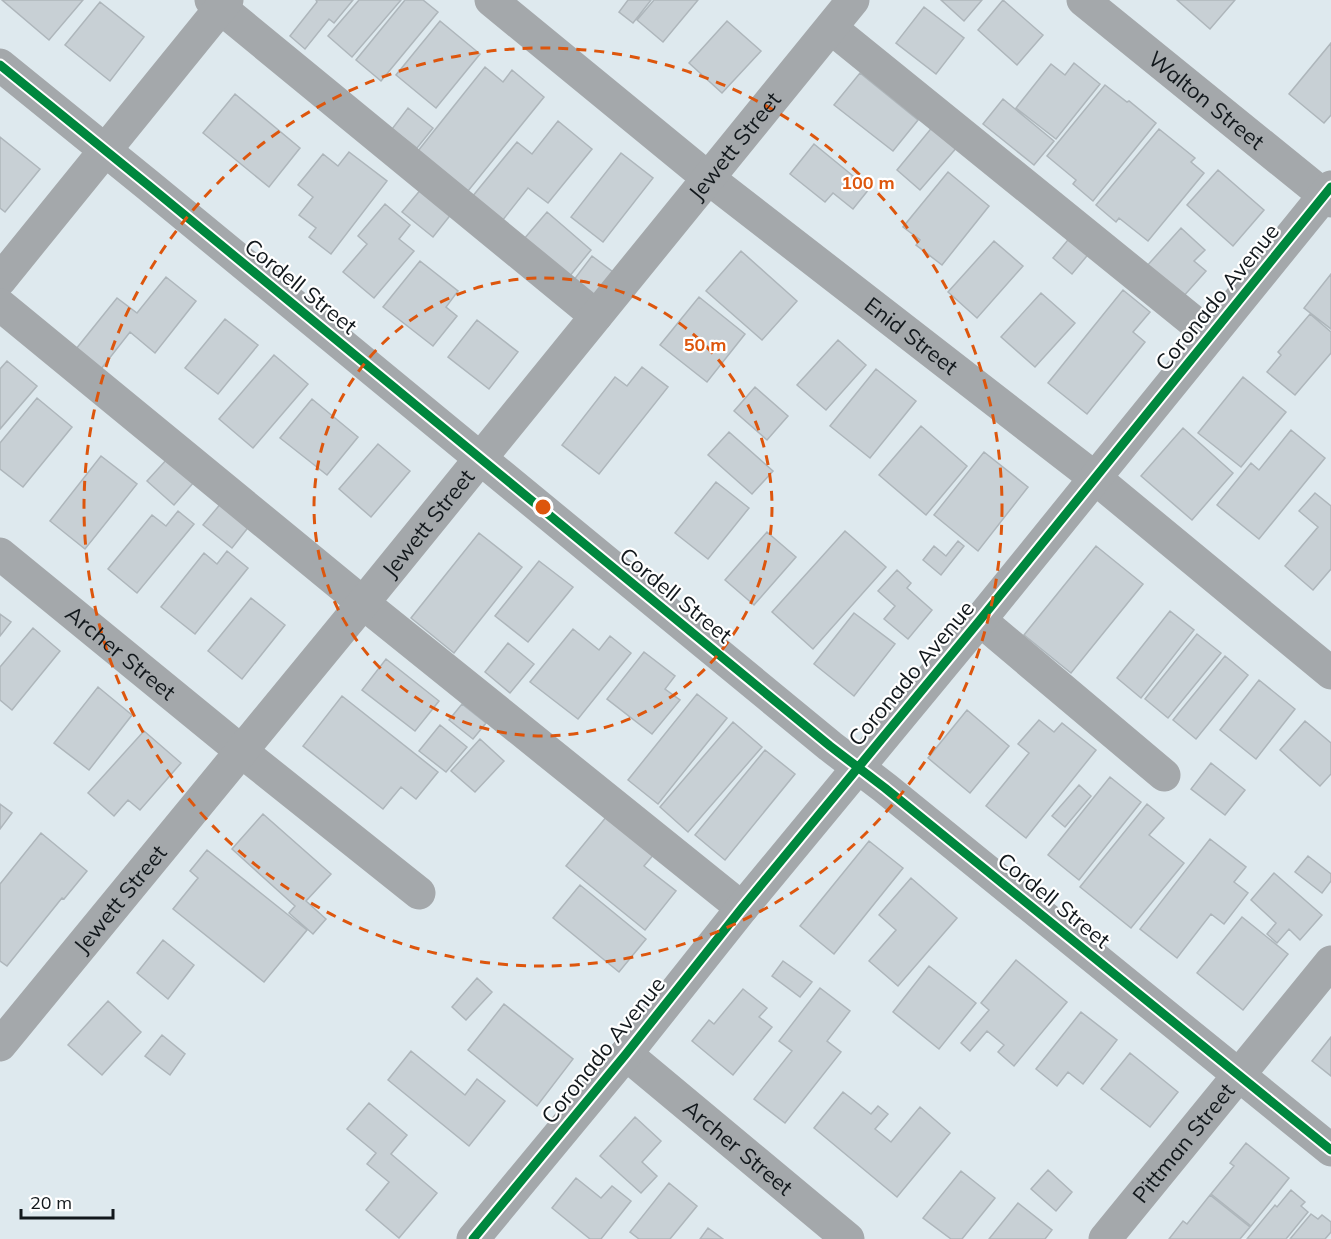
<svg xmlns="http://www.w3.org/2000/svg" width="1331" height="1239" font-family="Mulish,sans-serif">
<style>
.building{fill:#c8d0d5;stroke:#aeb6bb;stroke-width:1.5}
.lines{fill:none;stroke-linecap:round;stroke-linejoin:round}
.minor{stroke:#a4a8ab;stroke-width:33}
.cycleway-casing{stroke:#fff;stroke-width:13}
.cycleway{stroke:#00873e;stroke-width:9}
.ring{fill:none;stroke:#dd560d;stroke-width:3;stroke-dasharray:10 8}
.labels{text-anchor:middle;stroke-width:4.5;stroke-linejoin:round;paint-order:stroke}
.street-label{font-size:22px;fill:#12181c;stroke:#fff}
.centre{fill:#dd560d;stroke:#fff;stroke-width:3}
.ring-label{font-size:18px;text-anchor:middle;font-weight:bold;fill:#dd560d;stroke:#fff;stroke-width:4.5;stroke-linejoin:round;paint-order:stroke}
</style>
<rect width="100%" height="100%" fill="#dee9ee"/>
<path class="building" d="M 2,0 L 83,0 L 49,40 Z
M 316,0 L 353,0 L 334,23 L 329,19 L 305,49 L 290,36 L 317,2 Z
M 359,0 L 401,0 L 352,57 L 328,36 Z
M 405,0 L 423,0 L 438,12 L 381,81 L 356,60 Z
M 628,0 L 651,0 L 633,23 L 619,12 Z
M 654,0 L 698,0 L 663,42 L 637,20 Z
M 941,0 L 982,0 L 964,21 Z
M 1003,0 L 1043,35 L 1017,65 L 978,30 Z
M 1177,0 L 1235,0 L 1210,29 Z
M 100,2 L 144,37 L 110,81 L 65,45 Z
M 924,7 L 964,38 L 936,74 L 896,43 Z
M 440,21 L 480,54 L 436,108 L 396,75 Z
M 727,21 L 761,51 L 722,93 L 689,63 Z
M 1331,43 L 1331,115 L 1324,123 L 1289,94 Z
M 1074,63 L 1100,84 L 1056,139 L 1016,108 L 1051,64 L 1065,75 Z
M 485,67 L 503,82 L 512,70 L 544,97 L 468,191 L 418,151 Z
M 860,73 L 918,120 L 893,151 L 834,105 Z
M 1105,85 L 1127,102 L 1129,101 L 1156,123 L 1093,201 L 1073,184 L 1076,180 L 1047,156 Z
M 235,94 L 300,148 L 269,187 L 203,133 Z
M 1003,99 L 1054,141 L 1034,165 L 983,124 Z
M 408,108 L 433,128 L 417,148 L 392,129 Z
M 558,121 L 592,149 L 548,203 L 528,188 L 502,221 L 472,197 L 517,142 L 532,154 Z
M 934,125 L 958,146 L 920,190 L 897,170 Z
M 1159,129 L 1195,158 L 1191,162 L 1204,173 L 1148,241 L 1119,218 L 1116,222 L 1096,205 Z
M 0,137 L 40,169 L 5,212 L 0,208 Z
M 814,144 L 869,189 L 853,209 L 833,193 L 825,202 L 790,174 Z
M 349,152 L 387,181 L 331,254 L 309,237 L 316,228 L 299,215 L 313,197 L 298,185 L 323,154 L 338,166 Z
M 621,153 L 653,178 L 603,242 L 571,217 Z
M 1218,170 L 1264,210 L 1233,246 L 1187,205 Z
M 948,172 L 989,206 L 942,265 L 916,245 L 920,240 L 903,227 Z
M 422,188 L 452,213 L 433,237 L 402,212 Z
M 385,204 L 410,225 L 399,239 L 414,251 L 374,298 L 343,272 L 367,244 L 358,236 Z
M 547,212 L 591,250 L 569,277 L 524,239 Z
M 1181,228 L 1205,250 L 1194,261 L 1206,271 L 1182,298 L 1146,267 Z
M 1072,235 L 1091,251 L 1072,274 L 1053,258 Z
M 994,241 L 1023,266 L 977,318 L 948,292 Z
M 741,251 L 797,301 L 762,340 L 706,291 Z
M 592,256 L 613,272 L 593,297 L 573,281 Z
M 420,261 L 458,291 L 446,307 L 457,316 L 433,346 L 383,307 Z
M 1331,274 L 1331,329 L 1304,308 Z
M 166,277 L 196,301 L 155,353 L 130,332 L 101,369 L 76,349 L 117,298 L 137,313 Z
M 1123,290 L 1150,312 L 1133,332 L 1145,342 L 1087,414 L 1048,383 Z
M 1041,293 L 1075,323 L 1035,367 L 1001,337 Z
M 699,297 L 745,334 L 707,382 L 660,345 Z
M 1310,314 L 1331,332 L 1331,353 L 1295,395 L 1267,372 L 1281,355 L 1278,352 Z
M 225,319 L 258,345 L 218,394 L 185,368 Z
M 477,320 L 518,352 L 489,389 L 448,357 Z
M 838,340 L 866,365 L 826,410 L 797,385 Z
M 274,355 L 308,384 L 253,448 L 219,419 Z
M 7,361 L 37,386 L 0,429 L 0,369 Z
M 642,367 L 668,387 L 599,474 L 562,445 L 615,377 L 627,386 Z
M 876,369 L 916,401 L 870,458 L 830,426 Z
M 1243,377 L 1286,412 L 1241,467 L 1198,433 Z
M 755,387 L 788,416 L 767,440 L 734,411 Z
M 37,398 L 72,427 L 23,487 L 0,469 L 0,443 Z
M 312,399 L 358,437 L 327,475 L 280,438 Z
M 921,426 L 967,466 L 926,515 L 879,475 Z
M 1183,428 L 1233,473 L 1192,520 L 1141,476 Z
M 1291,430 L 1325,458 L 1259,539 L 1217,505 L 1251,463 L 1259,470 Z
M 729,432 L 773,471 L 752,494 L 708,455 Z
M 378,444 L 410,471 L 371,517 L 339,489 Z
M 984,452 L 1028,487 L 978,551 L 934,515 Z
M 101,456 L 137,484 L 85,549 L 50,521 Z
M 168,458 L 194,482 L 174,505 L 147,481 Z
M 716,482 L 749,508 L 708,559 L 675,533 Z
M 1315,493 L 1331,506 L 1331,569 L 1313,590 L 1285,566 L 1318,527 L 1299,511 Z
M 222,502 L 250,525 L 232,548 L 203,525 Z
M 178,511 L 194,524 L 137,593 L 108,569 L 152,515 L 166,526 Z
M 845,531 L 886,567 L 813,649 L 772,612 Z
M 767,532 L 796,557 L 754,605 L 725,580 Z
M 479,533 L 522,567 L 454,653 L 411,618 Z
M 958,541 L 964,546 L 941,575 L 923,560 L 934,546 L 946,556 Z
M 1096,546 L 1143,584 L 1071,673 L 1024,635 Z
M 227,551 L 248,568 L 195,634 L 161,607 L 204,553 L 217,564 Z
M 539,561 L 573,587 L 528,642 L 495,616 Z
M 897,570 L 911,583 L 907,588 L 932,610 L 908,639 L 884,619 L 895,606 L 878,591 Z
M 251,598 L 285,625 L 242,679 L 208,651 Z
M 1170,611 L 1194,630 L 1141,698 L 1117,678 Z
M 854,613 L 895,644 L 854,696 L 814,664 Z
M 0,614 L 11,622 L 0,636 Z
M 33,628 L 60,651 L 12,710 L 0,700 L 0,667 Z
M 573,629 L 599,650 L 610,636 L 631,653 L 578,719 L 530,682 Z
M 1197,634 L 1221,653 L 1168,718 L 1145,699 Z
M 508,643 L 534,664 L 510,693 L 485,672 Z
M 644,652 L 675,676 L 665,689 L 680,700 L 652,734 L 607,699 Z
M 1225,656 L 1248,675 L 1196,739 L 1173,720 Z
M 386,659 L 439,701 L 415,731 L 362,690 Z
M 1259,680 L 1295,709 L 1256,759 L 1220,730 Z
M 98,687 L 132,715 L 89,770 L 54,743 Z
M 697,694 L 727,718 L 658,804 L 628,780 Z
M 342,696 L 438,772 L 416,799 L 401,787 L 383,809 L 303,746 Z
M 462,704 L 486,723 L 473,739 L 449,720 Z
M 967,710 L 1009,746 L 970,793 L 928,758 Z
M 1039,720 L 1054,732 L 1062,723 L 1096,750 L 1026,838 L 986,806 L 1029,753 L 1018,744 Z
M 1305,721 L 1331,743 L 1331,774 L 1320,786 L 1280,750 Z
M 733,722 L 762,747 L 688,832 L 660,807 Z
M 440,725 L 467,747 L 446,772 L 419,751 Z
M 144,731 L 181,763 L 140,810 L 128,800 L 114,816 L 88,793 Z
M 480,739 L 504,761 L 475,792 L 451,771 Z
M 765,750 L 795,774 L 725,860 L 695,835 Z
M 1211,763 L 1245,790 L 1225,815 L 1191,789 Z
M 1110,777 L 1141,802 L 1079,880 L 1048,855 Z
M 1079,785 L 1091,796 L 1065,827 L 1052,816 Z
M 0,804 L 12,813 L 0,829 Z
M 1147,804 L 1164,818 L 1149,835 L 1184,863 L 1131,928 L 1080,887 Z
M 263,814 L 331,874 L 306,901 L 326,919 L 313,934 L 289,913 L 295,906 L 232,849 Z
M 607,816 L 654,854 L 644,866 L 676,891 L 645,930 L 566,866 Z
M 41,833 L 87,871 L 64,899 L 62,898 L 7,966 L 0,961 L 0,884 Z
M 1210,839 L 1246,867 L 1234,882 L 1248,893 L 1224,924 L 1211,914 L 1177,958 L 1140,929 Z
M 869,841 L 903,868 L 834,954 L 800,926 Z
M 207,850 L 307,930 L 264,982 L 173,909 L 198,878 L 190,871 Z
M 1308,856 L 1331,874 L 1331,881 L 1322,893 L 1295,872 Z
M 1274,873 L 1322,915 L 1300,940 L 1289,929 L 1277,943 L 1267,934 L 1276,923 L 1251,900 Z
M 911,878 L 957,918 L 898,986 L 869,961 L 896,930 L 879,915 Z
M 580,885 L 646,939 L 619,972 L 553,918 Z
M 1242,917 L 1288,954 L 1243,1010 L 1197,973 Z
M 163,940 L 194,965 L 168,999 L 137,973 Z
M 1016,960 L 1067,1002 L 1014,1066 L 998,1052 L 1004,1045 L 987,1031 L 970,1051 L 961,1043 L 989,1010 L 981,1003 Z
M 783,961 L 812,982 L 800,997 L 772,976 Z
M 929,966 L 976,1003 L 939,1049 L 893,1012 Z
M 477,978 L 492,992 L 466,1020 L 452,1007 Z
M 820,988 L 850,1011 L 827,1041 L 841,1052 L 785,1123 L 754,1099 L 792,1051 L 779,1041 Z
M 743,989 L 767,1008 L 759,1017 L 772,1027 L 733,1075 L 692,1041 L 709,1020 L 714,1024 Z
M 108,1001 L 141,1032 L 102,1075 L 68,1045 Z
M 504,1004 L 573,1059 L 537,1106 L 468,1050 Z
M 1081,1012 L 1117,1040 L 1083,1084 L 1068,1072 L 1057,1086 L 1036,1069 Z
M 162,1035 L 185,1054 L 170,1075 L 145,1056 Z
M 1331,1037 L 1331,1076 L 1312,1061 Z
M 411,1051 L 465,1095 L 477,1079 L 505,1101 L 469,1146 L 388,1080 Z
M 1130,1053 L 1178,1092 L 1150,1127 L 1101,1089 Z
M 843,1092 L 871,1114 L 878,1106 L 888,1114 L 875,1129 L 891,1142 L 920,1107 L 950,1133 L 897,1197 L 814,1128 Z
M 369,1103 L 407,1135 L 391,1154 L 437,1193 L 399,1238 L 366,1210 L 389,1182 L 367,1164 L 376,1153 L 347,1129 Z
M 635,1117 L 661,1141 L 642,1162 L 657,1176 L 641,1193 L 600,1156 Z
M 1246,1143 L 1289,1178 L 1251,1226 L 1211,1194 L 1234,1166 L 1230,1163 Z
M 1048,1170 L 1072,1192 L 1056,1211 L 1031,1189 Z
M 961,1171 L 995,1198 L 962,1239 L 951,1239 L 923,1218 Z
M 576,1178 L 601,1198 L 612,1186 L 631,1201 L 601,1239 L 590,1239 L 552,1208 Z
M 669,1183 L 697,1206 L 670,1239 L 639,1239 L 630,1232 Z
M 1291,1190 L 1305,1202 L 1301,1206 L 1308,1212 L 1286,1239 L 1247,1239 L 1275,1205 L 1277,1207 Z
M 1210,1195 L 1250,1227 L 1240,1239 L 1169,1239 L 1183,1221 L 1187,1224 Z
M 1018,1203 L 1052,1230 L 1045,1239 L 989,1239 Z
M 1311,1214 L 1318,1219 L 1322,1215 L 1331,1222 L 1331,1232 L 1325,1239 L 1290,1239 Z
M 708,1228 L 723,1239 L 700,1239 Z"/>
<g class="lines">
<g class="minor">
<path d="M 211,0 L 596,316"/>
<path id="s1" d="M 491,0 L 708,178 L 1095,478 L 1331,673"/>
<path id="s2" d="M 1083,0 L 1331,201"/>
<path d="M 831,28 L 1210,335"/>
<path d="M 0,65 L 148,185 L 830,746 L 885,788 L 1331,1150"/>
<path d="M 0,280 L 227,0"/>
<path d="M 0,305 L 363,603 L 742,908"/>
<path id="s3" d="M 0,554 L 241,751 L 419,893"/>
<path d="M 980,620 L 1164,775"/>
<path id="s4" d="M 0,1045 L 363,603 L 853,0"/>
<path id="s5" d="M 626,1054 L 848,1239"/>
<path d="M 473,1239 L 626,1054 L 742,908 L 980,620 L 1331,187"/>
<path id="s6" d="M 1105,1239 L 1331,962"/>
</g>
<defs>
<path id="cycleway" d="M 0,65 L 148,185 L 830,746 L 885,788 L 1331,1150
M 473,1239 L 626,1054 L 742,908 L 980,620 L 1331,187"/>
</defs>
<use href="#cycleway" class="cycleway-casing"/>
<use href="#cycleway" class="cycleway"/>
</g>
<g class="ring">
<circle cx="543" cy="507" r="229"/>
<circle cx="543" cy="507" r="459"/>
</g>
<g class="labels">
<g class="street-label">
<text dy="8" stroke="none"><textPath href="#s2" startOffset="159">Walton Street</textPath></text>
<text dy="8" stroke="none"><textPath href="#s4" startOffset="1161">Jewett Street</textPath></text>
<text transform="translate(301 286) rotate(39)" y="8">Cordell Street</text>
<text transform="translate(1217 297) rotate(-51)" y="8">Coronado Avenue</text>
<text dy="8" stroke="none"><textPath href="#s1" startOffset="538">Enid Street</textPath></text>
<text dy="8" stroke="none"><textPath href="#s4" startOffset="675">Jewett Street</textPath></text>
<text transform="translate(676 595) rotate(39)" y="8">Cordell Street</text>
<text dy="8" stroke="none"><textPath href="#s3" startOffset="156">Archer Street</textPath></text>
<text transform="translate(911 673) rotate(-50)" y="8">Coronado Avenue</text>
<text dy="8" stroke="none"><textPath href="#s4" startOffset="189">Jewett Street</textPath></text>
<text transform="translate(1054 900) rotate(39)" y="8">Cordell Street</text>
<text transform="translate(603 1050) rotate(-51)" y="8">Coronado Avenue</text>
<text dy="8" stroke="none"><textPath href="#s6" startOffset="124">Pittman Street</textPath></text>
<text dy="8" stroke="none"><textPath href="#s5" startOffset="146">Archer Street</textPath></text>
</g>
</g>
<circle cx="543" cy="507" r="9" class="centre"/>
<g class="ring-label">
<text x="868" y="189">100 m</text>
<text x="705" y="351">50 m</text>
</g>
<path d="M21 1209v9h92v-9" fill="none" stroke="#12181c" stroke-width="3"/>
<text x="30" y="1209" font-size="18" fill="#12181c" stroke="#ffffff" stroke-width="4.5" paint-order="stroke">20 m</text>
</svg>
